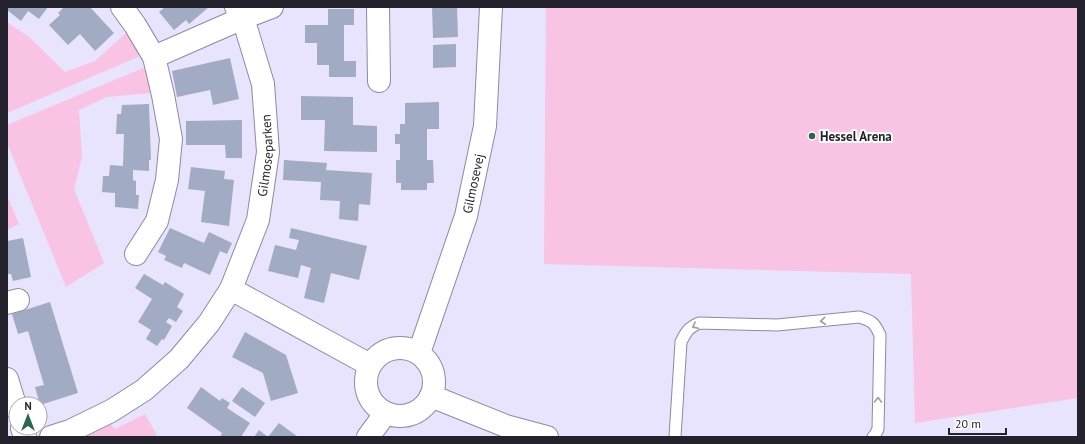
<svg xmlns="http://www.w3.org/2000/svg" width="1085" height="444" font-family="'PT Sans',sans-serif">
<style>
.green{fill:#f9c3e3}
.building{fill:#a1abc3}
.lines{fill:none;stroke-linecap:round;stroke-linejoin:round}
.service-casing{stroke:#8e8aa2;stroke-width:13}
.minor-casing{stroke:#8e8aa2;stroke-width:24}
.tertiary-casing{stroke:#8e8aa2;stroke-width:24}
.service{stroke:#fff;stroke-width:11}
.minor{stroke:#fff;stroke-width:22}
.tertiary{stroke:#fff;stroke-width:22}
.oneway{stroke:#9c9ca0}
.poi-dot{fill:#2d664f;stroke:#fff;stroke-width:1.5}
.labels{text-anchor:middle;stroke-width:4;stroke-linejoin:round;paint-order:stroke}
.poi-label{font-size:13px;font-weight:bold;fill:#24222c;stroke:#fff;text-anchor:start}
.street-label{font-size:13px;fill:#24222c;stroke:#fff}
</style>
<rect width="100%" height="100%" fill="#e8e4fe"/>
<path class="green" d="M 546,7 L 1078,7 L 1078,398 L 915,423 L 911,274 L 544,264 Z
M 7,22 L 29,37 L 65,72 L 95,61 L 126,33 L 139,52 L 138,57 L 7,113 Z
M 143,68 L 145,69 L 151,93 L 107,97 L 79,110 L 82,157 L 74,189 L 104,263 L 66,287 L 7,143 L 7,125 Z
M 7,195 L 19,224 L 7,230 Z
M 145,414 L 158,437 L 84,437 L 110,423 L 115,429 Z"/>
<path class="building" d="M 7,7 L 48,7 L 39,19 L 28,11 L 21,21 L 7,10 Z
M 64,7 L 90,7 L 114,33 L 95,51 L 80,34 L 68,45 L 49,25 L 60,15 L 58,13 Z
M 165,7 L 209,7 L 189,24 L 186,20 L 174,30 L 159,12 Z
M 432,7 L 457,7 L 458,37 L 433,38 Z
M 328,9 L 354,9 L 354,25 L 344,25 L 344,61 L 356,61 L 356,77 L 329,77 L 329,65 L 317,65 L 317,43 L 305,43 L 305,25 L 328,25 Z
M 456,44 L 456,67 L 433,68 L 433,45 Z
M 230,58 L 239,99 L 213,105 L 210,90 L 177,97 L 172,71 Z
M 301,96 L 353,97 L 353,125 L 377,126 L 377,152 L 324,151 L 325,120 L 301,120 Z
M 439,102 L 439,129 L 427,129 L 427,160 L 433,160 L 434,183 L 427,183 L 427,190 L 401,190 L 401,183 L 396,183 L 396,160 L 400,160 L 400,144 L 395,144 L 395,134 L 400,134 L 400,124 L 405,124 L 405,103 Z
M 149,104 L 151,160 L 149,160 L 149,171 L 133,170 L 133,180 L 136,181 L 136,195 L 139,195 L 138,209 L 115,207 L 115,193 L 102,192 L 103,176 L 109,176 L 110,165 L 123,166 L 124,134 L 116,134 L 117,114 L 121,114 L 122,105 Z
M 242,120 L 242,158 L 226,158 L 225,145 L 186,145 L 186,121 Z
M 284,160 L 327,163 L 326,170 L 372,173 L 370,205 L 359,204 L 358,221 L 339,219 L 340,201 L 320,200 L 321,182 L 283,180 Z
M 191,167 L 225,171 L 224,179 L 234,180 L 229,226 L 201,222 L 205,191 L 188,189 Z
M 170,228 L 204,243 L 209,232 L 232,243 L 227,254 L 220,251 L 210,275 L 184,263 L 182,268 L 164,260 L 166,256 L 158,252 Z
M 291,228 L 367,246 L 359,280 L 331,273 L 324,303 L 304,298 L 311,268 L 301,265 L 298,278 L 268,271 L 275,245 L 296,250 L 299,240 L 289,238 Z
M 23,238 L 31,277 L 13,281 L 11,274 L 7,274 L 7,241 Z
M 144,274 L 163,285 L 165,282 L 184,294 L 177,307 L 183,311 L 176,322 L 169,318 L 166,322 L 172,326 L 164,340 L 162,339 L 157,346 L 146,339 L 151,330 L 138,322 L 152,299 L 135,288 Z
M 50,302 L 78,393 L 40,405 L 35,387 L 44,385 L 28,331 L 18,334 L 12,314 Z
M 245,332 L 286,355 L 298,393 L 271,401 L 263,373 L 232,357 Z
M 201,387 L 220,401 L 222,398 L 230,403 L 227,408 L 250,423 L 241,437 L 220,437 L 222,433 L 187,408 Z
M 242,387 L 265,403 L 255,417 L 232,401 Z
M 279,423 L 298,437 L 254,437 L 259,430 L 268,437 Z"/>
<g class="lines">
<defs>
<path id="service" d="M 675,437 L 681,342 C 686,332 688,328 699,323 L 777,325 L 859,317 C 872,321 874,322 880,335 L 878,429 L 875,435 L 873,437"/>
<g id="minor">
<path d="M 122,7 L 135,25 L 154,57 L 163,95 L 171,139 L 167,180 L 157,221 L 136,254"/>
<path d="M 378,7 L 379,81"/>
<path d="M 154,57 L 243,18 L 272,7"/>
<path d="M 231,289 L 370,365"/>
<path d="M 7,303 L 18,300"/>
<path d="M 7,379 L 16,408"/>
<path d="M 431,396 L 506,426 L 547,437"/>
<path d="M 22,428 L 25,437"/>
<path id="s1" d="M 51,437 L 70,431 L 111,411 L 144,390 L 179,359 L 209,323 L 231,289 L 258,220 L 268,152 L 263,84 L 243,18 L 236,7"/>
</g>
<g id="tertiary">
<circle cx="400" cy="382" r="34"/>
<path id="s2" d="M 419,353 L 466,216 L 485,126 L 491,7"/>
<path d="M 368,437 L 385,414"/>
</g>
</defs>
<use href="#service" class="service-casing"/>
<use href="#minor" class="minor-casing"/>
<use href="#tertiary" class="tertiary-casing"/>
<use href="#service" class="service"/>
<use href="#minor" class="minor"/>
<use href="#tertiary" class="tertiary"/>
</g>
<defs><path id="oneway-chevron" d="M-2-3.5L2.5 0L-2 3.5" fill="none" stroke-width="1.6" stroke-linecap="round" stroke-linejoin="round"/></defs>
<g class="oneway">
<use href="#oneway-chevron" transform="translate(823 321) rotate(174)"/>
<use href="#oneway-chevron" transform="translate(695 326) rotate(153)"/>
<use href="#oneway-chevron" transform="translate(878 400) rotate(-89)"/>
</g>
<circle class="poi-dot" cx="812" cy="136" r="4"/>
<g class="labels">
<g class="poi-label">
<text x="820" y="141">Hessel Arena</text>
</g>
<g class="street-label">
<text dy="5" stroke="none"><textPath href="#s1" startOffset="378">Gilmoseparken</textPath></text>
<text dy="5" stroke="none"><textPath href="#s2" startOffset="178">Gilmosevej</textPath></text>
</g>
</g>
<rect width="1085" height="444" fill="none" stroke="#24222c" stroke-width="16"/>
<g transform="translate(28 416)"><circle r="19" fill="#ffffff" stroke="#a7a7ab"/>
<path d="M0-3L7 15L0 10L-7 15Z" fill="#2d664f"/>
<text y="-6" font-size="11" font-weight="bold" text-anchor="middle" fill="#24222c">N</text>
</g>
<path d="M949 428v6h57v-6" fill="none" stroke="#24222c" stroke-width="2"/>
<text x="955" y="428" font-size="12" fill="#24222c" stroke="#ffffff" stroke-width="3" paint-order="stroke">20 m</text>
</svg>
